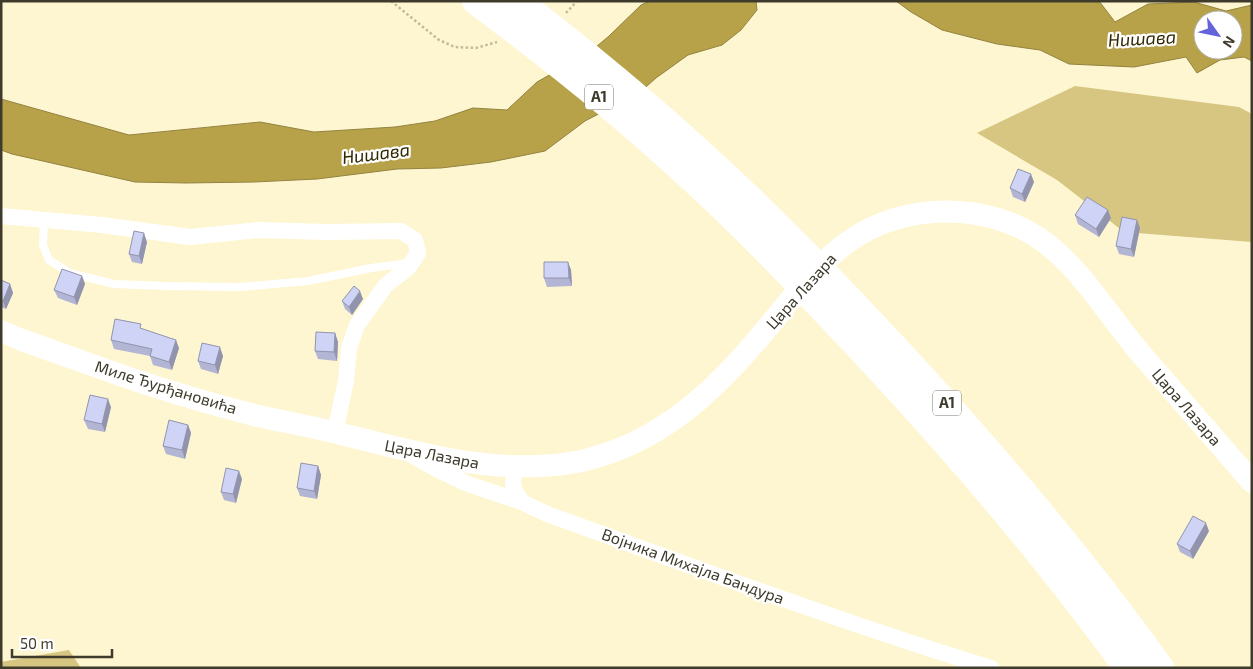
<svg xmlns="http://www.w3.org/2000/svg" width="1253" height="669" font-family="'Exo 2',sans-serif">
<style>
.green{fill:#d6c681}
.water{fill:#b7a249;stroke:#938340;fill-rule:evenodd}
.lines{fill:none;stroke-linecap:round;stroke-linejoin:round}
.path{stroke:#c1bb9d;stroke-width:2.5;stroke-dasharray:2.5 2.5;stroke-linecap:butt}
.lane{stroke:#fff;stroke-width:8}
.street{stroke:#fff;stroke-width:16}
.secondary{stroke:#fff;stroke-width:22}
.highway{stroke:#fff;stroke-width:28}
.wall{fill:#b2b5d4}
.shaded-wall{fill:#9194ac}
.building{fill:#cfd3f6;stroke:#9194ac}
.labels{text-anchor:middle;stroke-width:4.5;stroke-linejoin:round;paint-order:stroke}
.shield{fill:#fff;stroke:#78766b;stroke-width:1}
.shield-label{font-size:15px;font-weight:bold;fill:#3e3b2c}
.street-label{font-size:16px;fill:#3e3b2c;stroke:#fff}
.water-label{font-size:18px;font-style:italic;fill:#322902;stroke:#fff}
</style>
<rect width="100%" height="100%" fill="#fef6d1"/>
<path class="green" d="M 1075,86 L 1239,107 L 1252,114 L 1252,242 L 1124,232 L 1057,180 L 977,133 Z
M 69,650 L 81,668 L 1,668 L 1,662 Z"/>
<path class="water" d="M 650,1 L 756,1 L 757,10 L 741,30 L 722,45 L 688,55 L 656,78 L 639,93 L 585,121 L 545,151 L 491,162 L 441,168 L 397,169 L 317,179 L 254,182 L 186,183 L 135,182 L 12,154 L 1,150 L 1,99 L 129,135 L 260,122 L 314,132 L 395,127 L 435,121 L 473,108 L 507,110 L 537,82 L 590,52 L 609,36 L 641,5 Z
M 896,1 L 1099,1 L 1115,22 L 1148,4 L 1194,2 L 1226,11 L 1252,5 L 1252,61 L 1244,57 L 1220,60 L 1197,73 L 1186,57 L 1134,67 L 1069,64 L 1040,50 L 997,44 L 942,30 L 911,12 ZM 1203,20 L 1233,20 L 1233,50 L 1203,50 Z"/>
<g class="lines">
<path class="path" d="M 391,1 L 439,40 L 455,47 L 476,48 L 497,42
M 566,13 L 577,1"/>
<path class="lane" d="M 44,219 L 43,245 L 49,260 L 70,273 L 114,284 L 167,286 L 239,287 L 308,281 L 371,268 L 410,263"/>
<path class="street" d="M 1,216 L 102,225 L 190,237 L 258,230 L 328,232 L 401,231 L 415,240 L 418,253 L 408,268 L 386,285 L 357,325 L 349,348 L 346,381 L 335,432
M 415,457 L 438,470 L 468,484 L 522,502 L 547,514 C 694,567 841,622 991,668
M 516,467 C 511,485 512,487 522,502"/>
<path class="secondary" d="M 1,331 L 22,340 C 65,355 109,372 153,386 C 187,397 223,407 258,416 C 284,422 311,426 337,433 C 404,449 469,469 538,466 C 555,465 572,464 589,459 C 676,437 732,372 786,305 C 805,282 824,259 848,242 C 904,201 991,201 1047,244 C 1085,274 1110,318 1142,355 C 1178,397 1215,439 1252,482"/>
<path class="highway" d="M 476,1 C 552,57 625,116 694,180 C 753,234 808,293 863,351 C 957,451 1046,556 1128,668
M 517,1 C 620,79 718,165 808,257 C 830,279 851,302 872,324 C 975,433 1073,546 1160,668"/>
</g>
<path class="wall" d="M 1034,182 L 1025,202 L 1013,197 L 1010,188 Z
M 1075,215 L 1111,218 L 1099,237 L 1078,224 Z
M 1140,228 L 1134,257 L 1119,254 L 1116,246 Z
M 147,242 L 142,264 L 132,262 L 129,254 Z
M 568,262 L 571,270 L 572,286 L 547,287 L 544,278 Z
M 82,276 L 85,284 L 77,305 L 58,298 L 54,290 Z
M 1,280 L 10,284 L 13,293 L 6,309 L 1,307 Z
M 363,299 L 352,315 L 345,309 L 342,301 Z
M 142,329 L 179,348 L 172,370 L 153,365 L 150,356 L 114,349 L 111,340 Z
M 335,333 L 338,342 L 337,361 L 318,359 L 315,351 Z
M 223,356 L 218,374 L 201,369 L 198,361 Z
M 111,407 L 105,432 L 88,429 L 84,420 Z
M 188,425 L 191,433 L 185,459 L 166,454 L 163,446 Z
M 318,466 L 321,475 L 317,499 L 300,496 L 297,488 Z
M 242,479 L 236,503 L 224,500 L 221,492 Z
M 1209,531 L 1193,559 L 1180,552 L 1177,544 Z"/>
<path class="shaded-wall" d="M 1031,174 L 1034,182 L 1025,202 L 1022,194 Z
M 1108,210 L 1111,218 L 1099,237 L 1096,229 Z
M 1137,220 L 1140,228 L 1134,257 L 1131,249 Z
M 144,233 L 147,242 L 142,264 L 139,256 Z
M 568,262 L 571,270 L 572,286 L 569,278 Z
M 82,276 L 85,284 L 77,305 L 74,297 Z
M 10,284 L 13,293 L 6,309 L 3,301 Z
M 360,291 L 363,299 L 352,315 L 349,307 Z
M 335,333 L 338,342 L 337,361 L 334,352 Z
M 176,340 L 179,348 L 172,370 L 169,362 Z
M 220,347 L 223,356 L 218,374 L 215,365 Z
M 108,399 L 111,407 L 105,432 L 102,424 Z
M 188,425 L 191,433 L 185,459 L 182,450 Z
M 318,466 L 321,475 L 317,499 L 314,491 Z
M 239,471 L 242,479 L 236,503 L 233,494 Z
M 1206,523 L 1209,531 L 1193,559 L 1190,551 Z"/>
<path class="building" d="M 1018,169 L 1031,174 L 1022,194 L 1010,188 Z
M 1087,197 L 1108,210 L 1096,229 L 1075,215 Z
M 1122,217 L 1137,220 L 1131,249 L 1116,246 Z
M 134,231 L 144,233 L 139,256 L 129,254 Z
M 544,262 L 568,262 L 569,278 L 544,278 Z
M 62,269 L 82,276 L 74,297 L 54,290 Z
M 1,280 L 10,284 L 3,301 L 1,300 Z
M 354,286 L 360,291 L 349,307 L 342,301 Z
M 115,319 L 141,324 L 140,328 L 176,340 L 169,362 L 150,356 L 152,349 L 111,340 Z
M 316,332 L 335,333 L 334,352 L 315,351 Z
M 202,343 L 220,347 L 215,365 L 198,361 Z
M 90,395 L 108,399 L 102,424 L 84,420 Z
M 169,420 L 188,425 L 182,450 L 163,446 Z
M 301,463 L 318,466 L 314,491 L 297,488 Z
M 226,468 L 239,471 L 233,494 L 221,492 Z
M 1193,516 L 1206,523 L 1190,551 L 1177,544 Z"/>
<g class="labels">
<g class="shield">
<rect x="585" y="84.5" width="28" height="25" rx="4"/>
<rect x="933" y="390.5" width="28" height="25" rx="4"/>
</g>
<g class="shield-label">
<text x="599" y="102">A1</text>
<text x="947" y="408">A1</text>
</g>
<g class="street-label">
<text transform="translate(801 291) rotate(-48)" y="6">Цара Лазара</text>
<text transform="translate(166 387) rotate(17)" y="6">Миле Ђурђановића</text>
<text transform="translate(1187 407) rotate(49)" y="6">Цара Лазара</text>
<text transform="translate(432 454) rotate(11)" y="6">Цара Лазара</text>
<text transform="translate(693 566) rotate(20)" y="6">Војника Михајла Бандура</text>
</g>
<g class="water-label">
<text transform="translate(1142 39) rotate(-3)" y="6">Нишава</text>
<text transform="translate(376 154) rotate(-7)" y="6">Нишава</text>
</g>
</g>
<rect width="1253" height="669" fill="none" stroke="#3e3b2c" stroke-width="5"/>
<g transform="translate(1218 35) rotate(123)"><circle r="24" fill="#ffffff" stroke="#b2b1ab"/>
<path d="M0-4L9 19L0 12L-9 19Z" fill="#6563dc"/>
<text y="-8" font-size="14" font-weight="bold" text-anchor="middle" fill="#3e3b2c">N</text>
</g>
<path d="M12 649v8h100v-8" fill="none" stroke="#3e3b2c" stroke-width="2.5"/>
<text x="20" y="649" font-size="15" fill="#3e3b2c" stroke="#ffffff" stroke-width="4" paint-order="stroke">50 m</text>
</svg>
